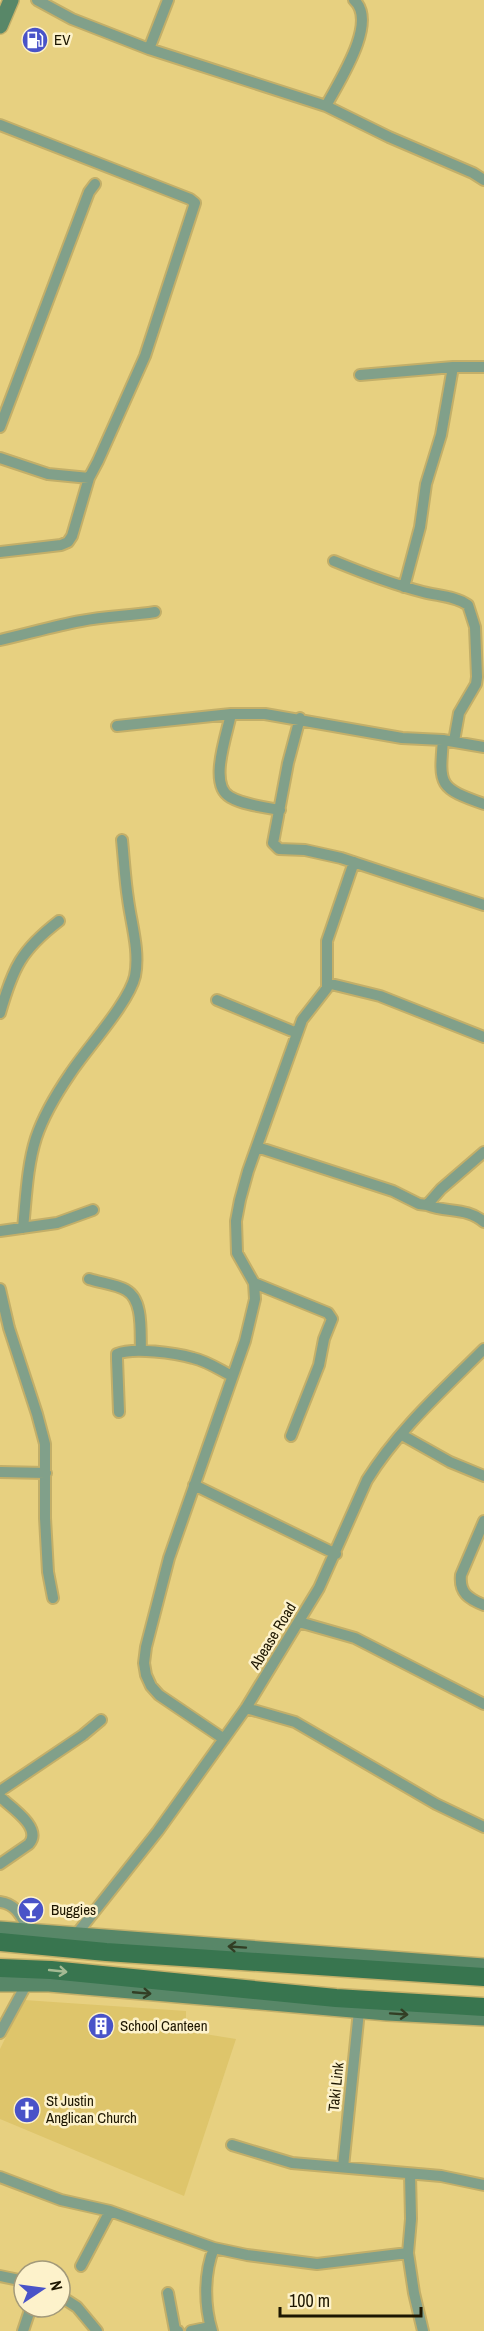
<svg xmlns="http://www.w3.org/2000/svg" width="484" height="2331" font-family="'Archivo Narrow',sans-serif">
<style>
.built{fill:#dec56b}
.lines{fill:none;stroke-linecap:round;stroke-linejoin:round}
.street-casing{stroke:#c3af69;stroke-width:14}
.secondary-casing{stroke:#c3af69;stroke-width:18}
.primary-casing{stroke:#c3af69;stroke-width:21}
.street{stroke:#81a08a;stroke-width:10}
.secondary{stroke:#588768;stroke-width:15}
.primary{stroke:#38754f;stroke-width:18}
.oneway{stroke:#323e24}
.oneway2{stroke:#a4ba93}
.labels{text-anchor:middle;stroke-width:5;stroke-linejoin:round;paint-order:stroke}
.poi-label{font-size:15px;fill:#1d1600;stroke:#fdf2cb;text-anchor:start}
.street-label{font-size:15px;fill:#1d1600;stroke:#fdf2cb}
</style>
<rect width="100%" height="100%" fill="#e7d080"/>
<path class="built" d="M 24,2000 L 186,2011 L 186,2031 L 236,2039 L 184,2196 L 0,2119 L 0,2049 Z"/>
<g class="lines">
<defs>
<path id="street" d="M 37,0 L 72,19 L 149,49 L 326,106 L 389,137 L 473,173 L 484,180
M 149,49 L 168,0
M 326,106 C 338,83 379,22 354,0
M 0,125 L 190,199 L 195,203 L 145,356 L 98,461 L 89,478 L 48,474 L 0,458
M 360,375 L 453,367 L 484,367
M 0,427 L 89,192 L 95,184
M 0,552 L 61,545 L 68,542 L 72,536 L 89,478
M 334,561 C 363,573 392,584 423,592 C 438,596 455,596 468,605 L 475,627 L 477,677 L 476,684 L 459,713 L 454,741
M 404,587 L 420,527 L 426,484 L 441,435 L 453,367
M 0,640 C 27,634 54,626 81,621 C 106,616 130,616 155,612
M 231,714 C 227,734 208,785 230,797 C 244,805 264,807 280,810
M 300,718 L 288,763 L 273,843 L 279,849 L 305,850 L 341,858 L 484,905
M 117,726 L 231,714 L 265,714 L 402,738 L 443,740 L 484,747
M 443,740 C 439,786 439,788 484,804
M 327,983 L 380,996 L 484,1037
M 217,1000 L 297,1033
M 0,1013 C 13,968 21,950 59,921
M 257,1147 L 393,1191 L 419,1204 L 427,1205
M 484,1152 L 441,1189 L 427,1205 C 447,1213 467,1207 484,1222
M 23,1228 C 26,1200 27,1166 36,1138 C 43,1117 57,1093 70,1074 C 86,1049 129,1003 135,976 C 140,951 131,923 128,899 C 125,880 124,860 122,840
M 0,1231 L 57,1223 L 93,1210
M 89,1279 C 101,1283 115,1284 126,1290 C 144,1300 140,1333 141,1351
M 254,1283 L 328,1313 L 332,1319 L 324,1339 L 319,1365 L 291,1436
M 0,1289 L 9,1328 L 37,1414 L 45,1444 L 45,1518 L 48,1572 L 53,1598
M 119,1412 L 117,1359 L 117,1354 C 133,1347 176,1353 193,1358 C 207,1361 220,1370 232,1376
M 402,1435 L 450,1462 L 484,1476
M 0,1472 L 46,1473
M 194,1485 L 336,1554
M 484,1521 L 461,1575 C 459,1593 469,1599 484,1605
M 299,1622 L 355,1638 L 484,1704
M 246,1708 L 295,1722 L 436,1804 L 484,1827
M 224,1739 L 159,1695 L 151,1686 L 146,1675 L 144,1663 L 146,1647 L 169,1558 L 245,1341 L 255,1299 L 254,1283 L 237,1253 L 236,1221 L 240,1200 L 248,1171 L 302,1020 L 327,988 L 327,941 L 354,862
M 0,1791 L 83,1735 L 101,1720
M 0,1797 C 11,1807 43,1828 29,1844 L 0,1864
M 0,1902 C 17,1904 22,1918 30,1932
M 75,1936 L 158,1831 L 246,1708 L 319,1588 L 367,1480 C 398,1430 443,1390 484,1349
M 0,2033 L 26,1985
M 232,2145 L 292,2163 L 441,2176 L 484,2185
M 343,2167 L 359,2011
M 410,2174 L 411,2219 L 408,2253 L 414,2293 L 423,2331
M 0,2177 L 61,2200 L 110,2211 L 214,2248
M 81,2266 L 110,2211
M 0,2276 L 24,2281
M 168,2293 L 175,2330 L 178,2331
M 60,2296 L 77,2307 L 97,2331
M 23,2331 L 31,2307
M 191,2331 L 210,2327
M 212,2331 C 204,2305 204,2273 214,2248 L 247,2255 L 317,2264 L 408,2253"/>
<path id="secondary" d="M 0,26 L 11,0
M 0,1929 L 484,1966
M 0,1984 L 49,1984 L 387,2013 L 484,2018"/>
<path id="primary" d="M 0,1942 L 106,1952 L 484,1977
M 0,1968 L 51,1970 L 336,1998 L 484,2007"/>
</defs>
<use href="#street" class="street-casing"/>
<use href="#secondary" class="secondary-casing"/>
<use href="#primary" class="primary-casing"/>
<use href="#street" class="street"/>
<use href="#secondary" class="secondary"/>
<use href="#primary" class="primary"/>
</g>
<defs><path id="oneway-shaft" d="M-6 0H5M1.5-3L5.5 0L1.5 3" fill="none" stroke-width="1.6" stroke-linecap="round" stroke-linejoin="round" transform="scale(1.5)"/></defs>
<g class="oneway">
<use href="#oneway-shaft" transform="translate(237 1947) rotate(-176)"/>
<use href="#oneway-shaft" transform="translate(142 1993) rotate(5)"/>
<use href="#oneway-shaft" transform="translate(399 2014) rotate(4)"/>
</g>
<use class="oneway2" href="#oneway-shaft" transform="translate(58 1971) rotate(6)"/>
<defs>
<symbol id="fuel-disc" viewBox="-11 -11 22 22"><circle r="9.5" fill="#4953c8" stroke="#fdf2cb"/><path d="M-5.5-6h7V0h2V4h1.3V-2.5L3-4.5l.8-.8L6-3V5H2.5V1h-1V6h-7ZM-4.2-4.7v3.2H.2V-4.7Z" fill="#fff"/></symbol>
<symbol id="bar-disc" viewBox="-11 -11 22 22"><circle r="9.5" fill="#4953c8" stroke="#fdf2cb"/><path d="M-6-5H6L.8 .8V4.5H3.5V6h-7V4.5H-.8V.8Z" fill="#fff"/></symbol>
<symbol id="building-disc" viewBox="-11 -11 22 22"><circle r="9.5" fill="#4953c8" stroke="#fdf2cb"/><path d="M-4-6H4V6H1V3H-1V6H-4ZM-2.5-4.3h1.7v1.8h-1.7ZM.8-4.3h1.7v1.8H.8ZM-2.5-1h1.7V.8h-1.7ZM.8-1h1.7V.8H.8Z" fill="#fff"/></symbol>
<symbol id="church-disc" viewBox="-11 -11 22 22"><circle r="9.5" fill="#4953c8" stroke="#fdf2cb"/><path d="M-1.2-6h2.4v3.5h3.3v2.4h-3.3V6h-2.4V-.1h-3.3v-2.4h3.3Z" fill="#fff"/></symbol>
</defs>
<g fill-rule="evenodd">
<use href="#fuel-disc" x="20" y="25" width="30" height="30"/>
<use href="#bar-disc" x="16" y="1895" width="30" height="30"/>
<use href="#building-disc" x="86" y="2011" width="30" height="30"/>
<use href="#church-disc" x="12" y="2095" width="30" height="30"/>
</g>
<g class="labels">
<g class="poi-label">
<text x="54" y="45">EV</text>
<text x="51" y="1915">Buggies</text>
<text x="120" y="2031">School Canteen</text>
<text x="46" y="2106">St Justin<tspan x="46" dy="17">Anglican Church</tspan></text>
</g>
<g class="street-label">
<text transform="translate(273 1636) rotate(-59)" y="5">Abease Road</text>
<text transform="translate(336 2087) rotate(-84)" y="5">Taki Link</text>
</g>
</g>
<g transform="translate(42 2289) rotate(77)"><circle r="28" fill="#fdf2cb" stroke="#a39a7a" stroke-width="1.5"/>
<path d="M0-4.5L10 22L0 15L-10 22Z" fill="#4953c8"/>
<text y="-9" font-size="16" font-weight="bold" text-anchor="middle" fill="#1d1600">N</text>
</g>
<path d="M280 2307v9h141v-9" fill="none" stroke="#1d1600" stroke-width="3"/>
<text x="289" y="2307" font-size="18" fill="#1d1600" stroke="#fdf2cb" stroke-width="4.5" paint-order="stroke">100 m</text>
</svg>
